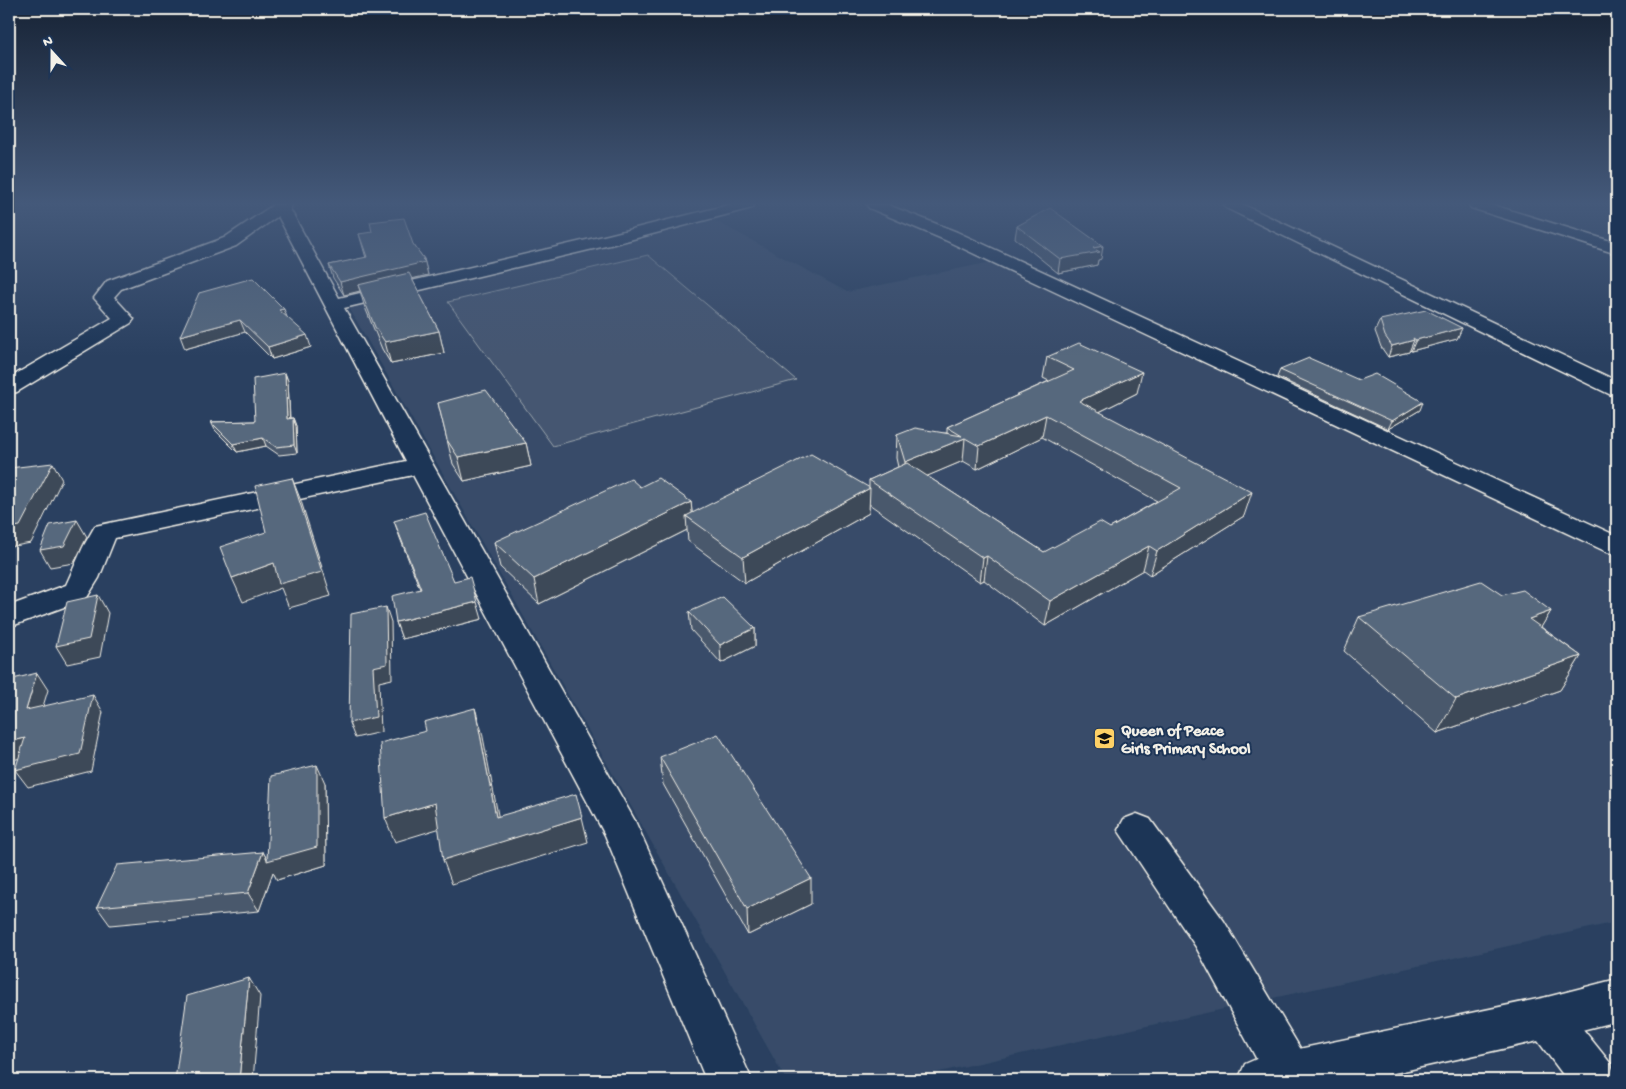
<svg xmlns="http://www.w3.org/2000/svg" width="1626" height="1089" font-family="'Gochi Hand',sans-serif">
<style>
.built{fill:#374c69}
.green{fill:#445771;stroke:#9ca4ac}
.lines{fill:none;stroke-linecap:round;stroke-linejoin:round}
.minor-casing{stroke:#f4f1e8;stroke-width:3}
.major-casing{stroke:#f4f1e8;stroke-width:3}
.minor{fill:#1d3557;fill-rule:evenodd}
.major{fill:#1d3557;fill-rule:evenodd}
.wall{fill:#4a596c;stroke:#f4f1e8;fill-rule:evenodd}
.shaded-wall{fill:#3c4858;stroke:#f4f1e8}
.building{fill:#56677d;stroke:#f4f1e8}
.labels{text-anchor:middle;stroke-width:4;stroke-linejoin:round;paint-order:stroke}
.near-poi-label{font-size:16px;font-weight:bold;fill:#f4f1e8;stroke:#1d3557;text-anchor:start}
</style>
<rect width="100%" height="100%" fill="#2a4060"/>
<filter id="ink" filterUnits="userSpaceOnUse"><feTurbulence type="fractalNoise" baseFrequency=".02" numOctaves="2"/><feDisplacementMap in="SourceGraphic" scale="10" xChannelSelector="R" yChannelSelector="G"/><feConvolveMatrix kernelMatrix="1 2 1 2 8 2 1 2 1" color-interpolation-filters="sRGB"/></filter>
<g filter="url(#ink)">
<path class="built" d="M 714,220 L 847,292 L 996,261 L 1617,553 L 1617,922 L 903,1080 L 786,1080 L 347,304 Z"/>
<path class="green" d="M 648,255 L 796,380 L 553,446 L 448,302 Z"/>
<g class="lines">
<defs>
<path id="minor" d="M 273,205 L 292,205 L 290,209 L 339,298 L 608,235 L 728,205 L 754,205 L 752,208 L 610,245 L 344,308 L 635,821 L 752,1080 L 706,1080 L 605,835 L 413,475 L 115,538 L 99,578 L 86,599 L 9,627 L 9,606 L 66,585 L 83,547 L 95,526 L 406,461 L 278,216 L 236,246 L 121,289 L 114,297 L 134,319 L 131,323 L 17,392 L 9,394 L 9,378 L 112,318 L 94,298 L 107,281 L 224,238 Z
M 867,205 L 888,205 L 957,232 L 1617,536 L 1617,554 L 1607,552 L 945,240 L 869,208 Z
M 1224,205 L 1244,205 L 1617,381 L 1617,396 L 1609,394 L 1226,208 Z
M 1469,205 L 1493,205 L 1617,243 L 1617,254 L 1471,208 Z
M 1137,814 L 1150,819 L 1224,921 L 1306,1058 L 1313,1074 L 1310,1080 L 1268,1080 L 1196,947 L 1118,830 L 1124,819 Z
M 1547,997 L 1562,1003 L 1611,1064 L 1617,1080 L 1567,1080 L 1532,1033 L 1525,1018 L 1532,1003 Z"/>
<path id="major" d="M 1617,979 L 1617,1021 L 1547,1039 L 1363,1080 L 1238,1080 L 1245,1064 L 1261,1057 L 1547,997 Z"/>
</defs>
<use href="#minor" class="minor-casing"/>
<use href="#major" class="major-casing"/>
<use href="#minor" class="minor"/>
<use href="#major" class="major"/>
</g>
<path class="wall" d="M 1017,226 L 1101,259 L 1098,260 L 1097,265 L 1058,273 L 1015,238 Z
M 359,234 L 413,244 L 424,259 L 428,275 L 412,279 L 439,331 L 444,353 L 391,364 L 382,349 L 364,305 L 360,291 L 344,295 L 333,278 L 329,265 L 366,258 Z
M 199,293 L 286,317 L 311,347 L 272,359 L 245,332 L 185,349 Z
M 1380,320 L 1462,328 L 1457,339 L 1411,351 L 1410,350 L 1409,352 L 1388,357 L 1381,347 L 1375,331 Z
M 1047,357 L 1137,393 L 1099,412 L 1244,516 L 1150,575 L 1143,570 L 1045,626 L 984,580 L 980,582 L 869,504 L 869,513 L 745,583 L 688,541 L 687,530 L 539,604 L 500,567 L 494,542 L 640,487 L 691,502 L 692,513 L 869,488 L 869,480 L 898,467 L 896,458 L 897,435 L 947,433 L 947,427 L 1049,381 L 1043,378 ZM 1042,437 L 1157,501 L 1110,528 L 1044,552 L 927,476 L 963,461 L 977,469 Z
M 1280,370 L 1420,410 L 1388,429 L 1277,377 Z
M 285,373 L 288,381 L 290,418 L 293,418 L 296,426 L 297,453 L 279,455 L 266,446 L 237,452 L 215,430 L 211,422 L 255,421 Z
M 438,403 L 526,443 L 531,466 L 464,481 L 453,464 Z
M 394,521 L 454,581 L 482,619 L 402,639 L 396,622 L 420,589 L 400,538 Z
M 1502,595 L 1551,611 L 1541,627 L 1581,656 L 1560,690 L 1437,733 L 1344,651 L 1359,617 Z
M 689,612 L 755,628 L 755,646 L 721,663 L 691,630 Z
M 660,757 L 811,904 L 748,935 L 663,784 Z
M 325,783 L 326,865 L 277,880 L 273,872 L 259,911 L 110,925 L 97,907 L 263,852 L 267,859 Z"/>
<path class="shaded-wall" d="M 1103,246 L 1101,259 L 1098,260 L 1097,265 L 1058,273 L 1060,259 L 1093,248 Z
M 424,259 L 428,275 L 361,291 L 358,285 L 360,291 L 344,295 L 340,282 Z
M 284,309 L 288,320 L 279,310 Z
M 240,320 L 245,332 L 185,349 L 180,336 Z
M 1462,328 L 1457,339 L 1411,351 L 1416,340 Z
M 439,331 L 444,353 L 391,364 L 385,342 Z
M 307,335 L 311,347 L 272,359 L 268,347 Z
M 1414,340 L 1409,352 L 1388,357 L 1392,346 Z
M 1142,372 L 1137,393 L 1075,424 L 1079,401 Z
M 285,373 L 288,381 L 290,427 L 287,419 Z
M 1423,402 L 1420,410 L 1388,429 L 1392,421 Z
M 1046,415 L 1042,437 L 977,469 L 979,446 Z
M 293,418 L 296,426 L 297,453 L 294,445 Z
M 263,438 L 266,446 L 237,452 L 233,444 Z
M 965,438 L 963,461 L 904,486 L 905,462 Z
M 526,443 L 531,466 L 464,481 L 458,457 Z
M 53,463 L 62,480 L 31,543 L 9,547 L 9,528 Z
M 292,478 L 301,501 L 331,596 L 289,608 L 281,588 L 243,602 L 232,578 L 274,563 Z
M 870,488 L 869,513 L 745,583 L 743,557 Z
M 1252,492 L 1244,516 L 1150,575 L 1157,551 Z
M 691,502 L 693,521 L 686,516 L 687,530 L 539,604 L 534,579 Z
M 77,520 L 87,537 L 74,563 L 50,567 L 40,550 Z
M 1149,546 L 1143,570 L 1045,626 L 1050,601 Z
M 987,556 L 984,580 L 980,582 L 983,558 Z
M 98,595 L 108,613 L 100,657 L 67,664 L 56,646 Z
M 477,602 L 482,619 L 402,639 L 396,622 Z
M 386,607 L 391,622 L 392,679 L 379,682 L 381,732 L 355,738 L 349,723 L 373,667 Z
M 1551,611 L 1531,644 L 1529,619 Z
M 755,628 L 755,646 L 721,663 L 720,645 Z
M 1581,656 L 1560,690 L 1437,733 L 1456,699 Z
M 37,673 L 48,690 L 37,726 L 26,710 Z
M 93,695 L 103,712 L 91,771 L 28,787 L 15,770 Z
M 475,708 L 482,732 L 503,841 L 582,817 L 588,842 L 452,884 L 443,860 L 496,817 Z
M 25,738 L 36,754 L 9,761 L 9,742 Z
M 317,765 L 325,783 L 326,865 L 277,880 L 273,872 L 259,911 L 248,893 L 263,852 L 268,861 Z
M 435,803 L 444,827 L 395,842 L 385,818 Z
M 811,878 L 811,904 L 748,935 L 747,909 Z
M 249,978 L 260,996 L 253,1080 L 239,1080 Z"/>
<path class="building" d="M 1050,208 L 1103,246 L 1093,248 L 1100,252 L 1060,259 L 1017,226 Z
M 404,218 L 413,244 L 424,259 L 422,259 L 425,262 L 340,282 L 329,265 L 367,257 L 359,234 L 372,232 L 370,222 Z
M 409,273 L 439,331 L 385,342 L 375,327 L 358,285 Z
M 253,278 L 284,309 L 279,310 L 307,335 L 268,347 L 240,320 L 180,336 L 199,293 Z
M 1426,310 L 1462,328 L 1416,340 L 1413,338 L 1414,340 L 1392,346 L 1385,336 L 1380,320 Z
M 1079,343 L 1142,372 L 1079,401 L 1252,492 L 1157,551 L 1149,546 L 1050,601 L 987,556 L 983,558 L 869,480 L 907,463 L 1044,552 L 1100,522 L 1110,528 L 1181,488 L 1046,415 L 979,446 L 965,438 L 905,462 L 897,435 L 915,428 L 962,436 L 947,427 L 1074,370 L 1047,357 Z
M 1309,358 L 1359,380 L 1375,374 L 1423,402 L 1392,421 L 1280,370 Z
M 285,373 L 287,419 L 293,418 L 294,445 L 276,447 L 263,438 L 233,444 L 211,422 L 255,421 L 253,379 Z
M 486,390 L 526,443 L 458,457 L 447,440 L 438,403 Z
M 811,454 L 870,488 L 743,557 L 686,516 Z
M 53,463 L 20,526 L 9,528 L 9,468 Z
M 292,478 L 322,572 L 279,584 L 274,563 L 232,578 L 220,547 L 266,532 L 255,486 Z
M 658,478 L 691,502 L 534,579 L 494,542 L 631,479 L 640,487 Z
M 425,512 L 454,581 L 470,577 L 477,602 L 396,622 L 392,596 L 421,589 L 394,521 Z
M 77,520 L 64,546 L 40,550 L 50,525 Z
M 1481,581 L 1502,595 L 1523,590 L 1551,611 L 1529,619 L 1581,656 L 1456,699 L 1359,617 Z
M 98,595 L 89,639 L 56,646 L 67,602 Z
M 723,597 L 755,628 L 720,645 L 689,612 Z
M 386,607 L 387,664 L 373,667 L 376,717 L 349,723 L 351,614 Z
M 37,673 L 26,710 L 93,695 L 80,754 L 15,770 L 25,738 L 9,742 L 9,680 Z
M 475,708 L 496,817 L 576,794 L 582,817 L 443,860 L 435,803 L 385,818 L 380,743 L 426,731 L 424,722 Z
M 718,734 L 811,878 L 747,909 L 660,757 Z
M 317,765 L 317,847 L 267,861 L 271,776 Z
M 263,852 L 248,893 L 97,907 L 117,865 Z
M 249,978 L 239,1080 L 175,1080 L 187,996 Z"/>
</g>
<linearGradient id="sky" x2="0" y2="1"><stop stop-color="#172335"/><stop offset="0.57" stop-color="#44597a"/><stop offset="1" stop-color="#44597a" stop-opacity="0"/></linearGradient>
<rect width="1626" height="357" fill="url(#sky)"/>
<defs>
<symbol id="school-square" viewBox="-11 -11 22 22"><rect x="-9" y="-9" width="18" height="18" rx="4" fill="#ffd166" stroke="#1d3557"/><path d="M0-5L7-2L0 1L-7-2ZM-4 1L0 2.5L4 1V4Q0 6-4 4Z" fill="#111"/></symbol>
</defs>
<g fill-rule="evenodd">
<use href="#school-square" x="1092" y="726" width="25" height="25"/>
</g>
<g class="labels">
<g class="near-poi-label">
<text x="1121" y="735">Queen of Peace<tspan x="1121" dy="18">Girls Primary School</tspan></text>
</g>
</g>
<rect width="1626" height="1089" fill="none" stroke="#1d3557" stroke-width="30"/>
<rect x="15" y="15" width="1596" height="1059" fill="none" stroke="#f4f1e8" stroke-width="2" filter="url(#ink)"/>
<g transform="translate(52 52) rotate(339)" stroke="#1d3557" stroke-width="4" paint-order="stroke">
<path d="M0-4L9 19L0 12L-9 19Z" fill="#f4f1e8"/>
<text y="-8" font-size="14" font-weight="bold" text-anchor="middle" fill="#f4f1e8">N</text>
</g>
</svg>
